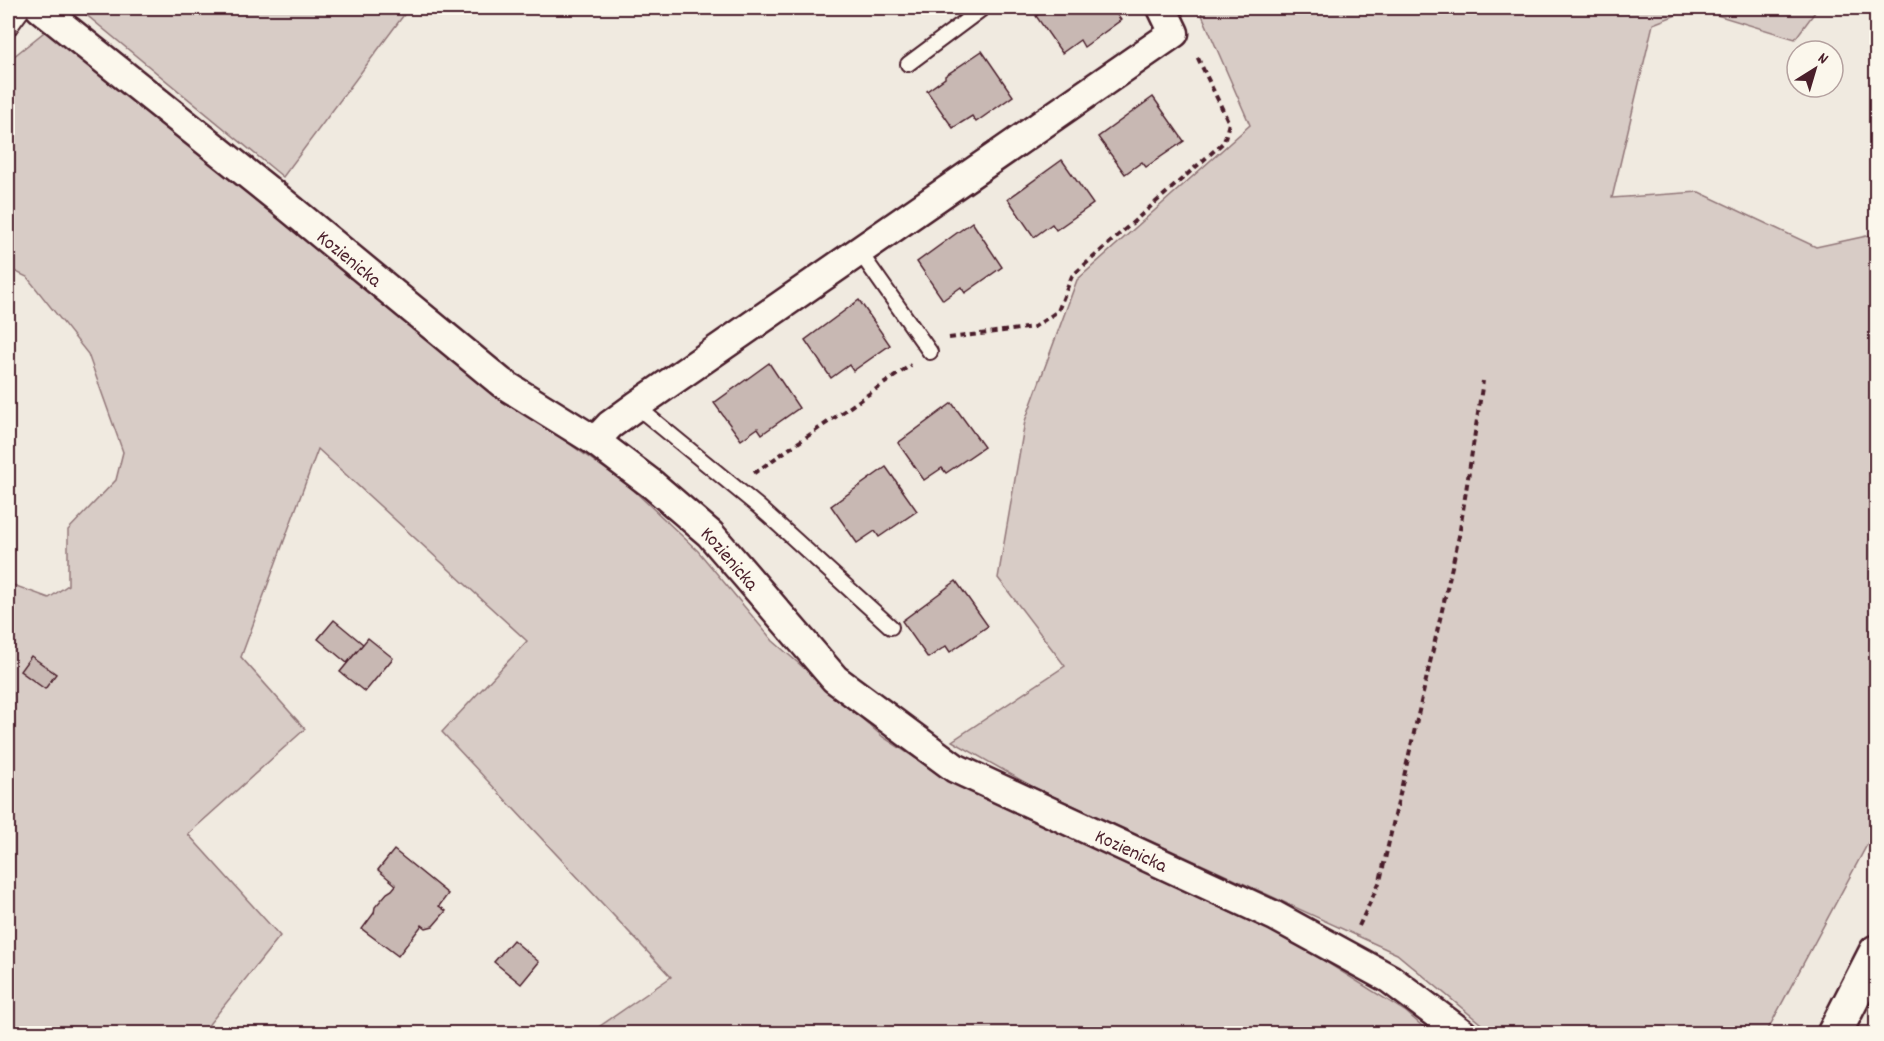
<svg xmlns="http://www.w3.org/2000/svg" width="1884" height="1041" font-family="Dekko,sans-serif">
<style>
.green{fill:#d8ccc6;stroke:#917678;stroke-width:1.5}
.building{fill:#c8b8b3;stroke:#4a1f2b;stroke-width:1.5}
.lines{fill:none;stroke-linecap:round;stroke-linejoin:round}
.service-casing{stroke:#4a1f2b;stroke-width:18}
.minor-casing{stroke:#4a1f2b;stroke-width:33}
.motorway-casing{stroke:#4a1f2b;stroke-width:38}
.path{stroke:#4a1f2b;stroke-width:4;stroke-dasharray:6 4.5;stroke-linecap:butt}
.service{stroke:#fbf7ec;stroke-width:14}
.minor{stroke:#fbf7ec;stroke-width:28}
.motorway{stroke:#fbf7ec;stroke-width:33}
.labels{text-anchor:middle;stroke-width:5;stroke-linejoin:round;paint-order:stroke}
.street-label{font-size:20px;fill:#4a1f2b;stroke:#fbf7ec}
</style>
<rect width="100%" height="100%" fill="#f0eae0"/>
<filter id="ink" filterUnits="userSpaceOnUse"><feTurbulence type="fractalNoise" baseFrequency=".0167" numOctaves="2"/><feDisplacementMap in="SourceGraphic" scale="12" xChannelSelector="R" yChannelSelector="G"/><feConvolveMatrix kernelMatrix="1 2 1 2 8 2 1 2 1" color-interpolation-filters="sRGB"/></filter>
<g filter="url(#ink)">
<path class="green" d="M 78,8 L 409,8 L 283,177 Z
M 1199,8 L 1818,8 L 1795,39 L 1694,8 L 1653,24 L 1612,198 L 1699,192 L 1816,247 L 1876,234 L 1876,828 L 1766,1033 L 1492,1033 L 1397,954 L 1033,787 L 952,741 L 1065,666 L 998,578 L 1025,421 L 1077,280 L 1250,125 Z
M 48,29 L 524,412 L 628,485 L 698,551 L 773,641 L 883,737 L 958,786 L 1294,942 L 1405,1011 L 1430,1033 L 590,1033 L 671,977 L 442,732 L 527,641 L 318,449 L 241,657 L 305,729 L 188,834 L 280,936 L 202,1033 L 8,1033 L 8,583 L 49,598 L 68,585 L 68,530 L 116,480 L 123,452 L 88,354 L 27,277 L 8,268 L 8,61 Z"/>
<path class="building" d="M 920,8 L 938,8 L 929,17 Z
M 1047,8 L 1112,8 L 1121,20 L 1084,47 L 1080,40 L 1062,53 L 1036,16 Z
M 982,51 L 1013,96 L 976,122 L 972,116 L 953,128 L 927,91 L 945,78 L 945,76 Z
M 1153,97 L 1184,141 L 1146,167 L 1142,162 L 1125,174 L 1098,137 Z
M 1062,160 L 1093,204 L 1056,230 L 1052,224 L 1034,237 L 1008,199 Z
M 972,222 L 1002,267 L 965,293 L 961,287 L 943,300 L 917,262 Z
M 859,300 L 890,345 L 853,371 L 849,365 L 831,378 L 805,340 Z
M 769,363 L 799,408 L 762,434 L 758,428 L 741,440 L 714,403 Z
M 952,403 L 984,447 L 946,473 L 942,468 L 924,480 L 898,443 Z
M 886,467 L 917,511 L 879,537 L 875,531 L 857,543 L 831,506 Z
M 956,581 L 988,626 L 950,652 L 946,646 L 928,658 L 902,621 Z
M 334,620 L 363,644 L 347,663 L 318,639 Z
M 368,638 L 393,658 L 365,692 L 340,672 Z
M 31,656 L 56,674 L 45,689 L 20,671 Z
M 394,850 L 448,894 L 439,906 L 446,911 L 433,926 L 426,928 L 422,925 L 398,956 L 362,929 L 374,913 L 375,907 L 387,893 L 392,890 L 396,885 L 378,870 Z
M 513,940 L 539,962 L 521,984 L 494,962 Z"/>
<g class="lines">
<defs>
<path id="service" d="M 8,30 L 24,8
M 908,64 L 983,8
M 859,251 L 930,352
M 636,406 L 759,507 L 891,627"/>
<g id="minor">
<path id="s1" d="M 40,8 L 280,200 L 502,383 L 595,441 L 653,485 L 710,534 L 835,679 L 955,768 L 1275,916 L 1390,979 L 1463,1034"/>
<path d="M 595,441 L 610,425 L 636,406 L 1174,33 L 1162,8"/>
</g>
<path id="motorway" d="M 1834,1034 L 1876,952"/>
</defs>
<use href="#service" class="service-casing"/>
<use href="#minor" class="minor-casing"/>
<use href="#motorway" class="motorway-casing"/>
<path class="path" d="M 949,338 L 1034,327 L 1058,311 L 1072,276 L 1224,142 L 1229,123 L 1196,54
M 754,473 L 911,365
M 1359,926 L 1380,881 L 1459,536 L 1483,381"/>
<use href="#service" class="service"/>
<use href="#minor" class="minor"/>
<use href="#motorway" class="motorway"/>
</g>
</g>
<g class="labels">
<g class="street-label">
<text dy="7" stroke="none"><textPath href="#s1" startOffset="398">Kozienicka</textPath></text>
<text dy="7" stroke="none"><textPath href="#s1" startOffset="884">Kozienicka</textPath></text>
<text dy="7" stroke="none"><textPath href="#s1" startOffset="1388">Kozienicka</textPath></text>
</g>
</g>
<rect width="1884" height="1041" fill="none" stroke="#fbf7ec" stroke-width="30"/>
<rect x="15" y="15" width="1854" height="1011" fill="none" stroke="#4a1f2b" stroke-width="2" filter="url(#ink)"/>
<g transform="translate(1815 69) rotate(37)"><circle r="28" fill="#fbf7ec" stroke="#b4a19f" stroke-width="1.5"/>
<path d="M0-4.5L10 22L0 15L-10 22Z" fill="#4a1f2b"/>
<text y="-9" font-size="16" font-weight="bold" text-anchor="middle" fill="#4a1f2b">N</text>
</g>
</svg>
